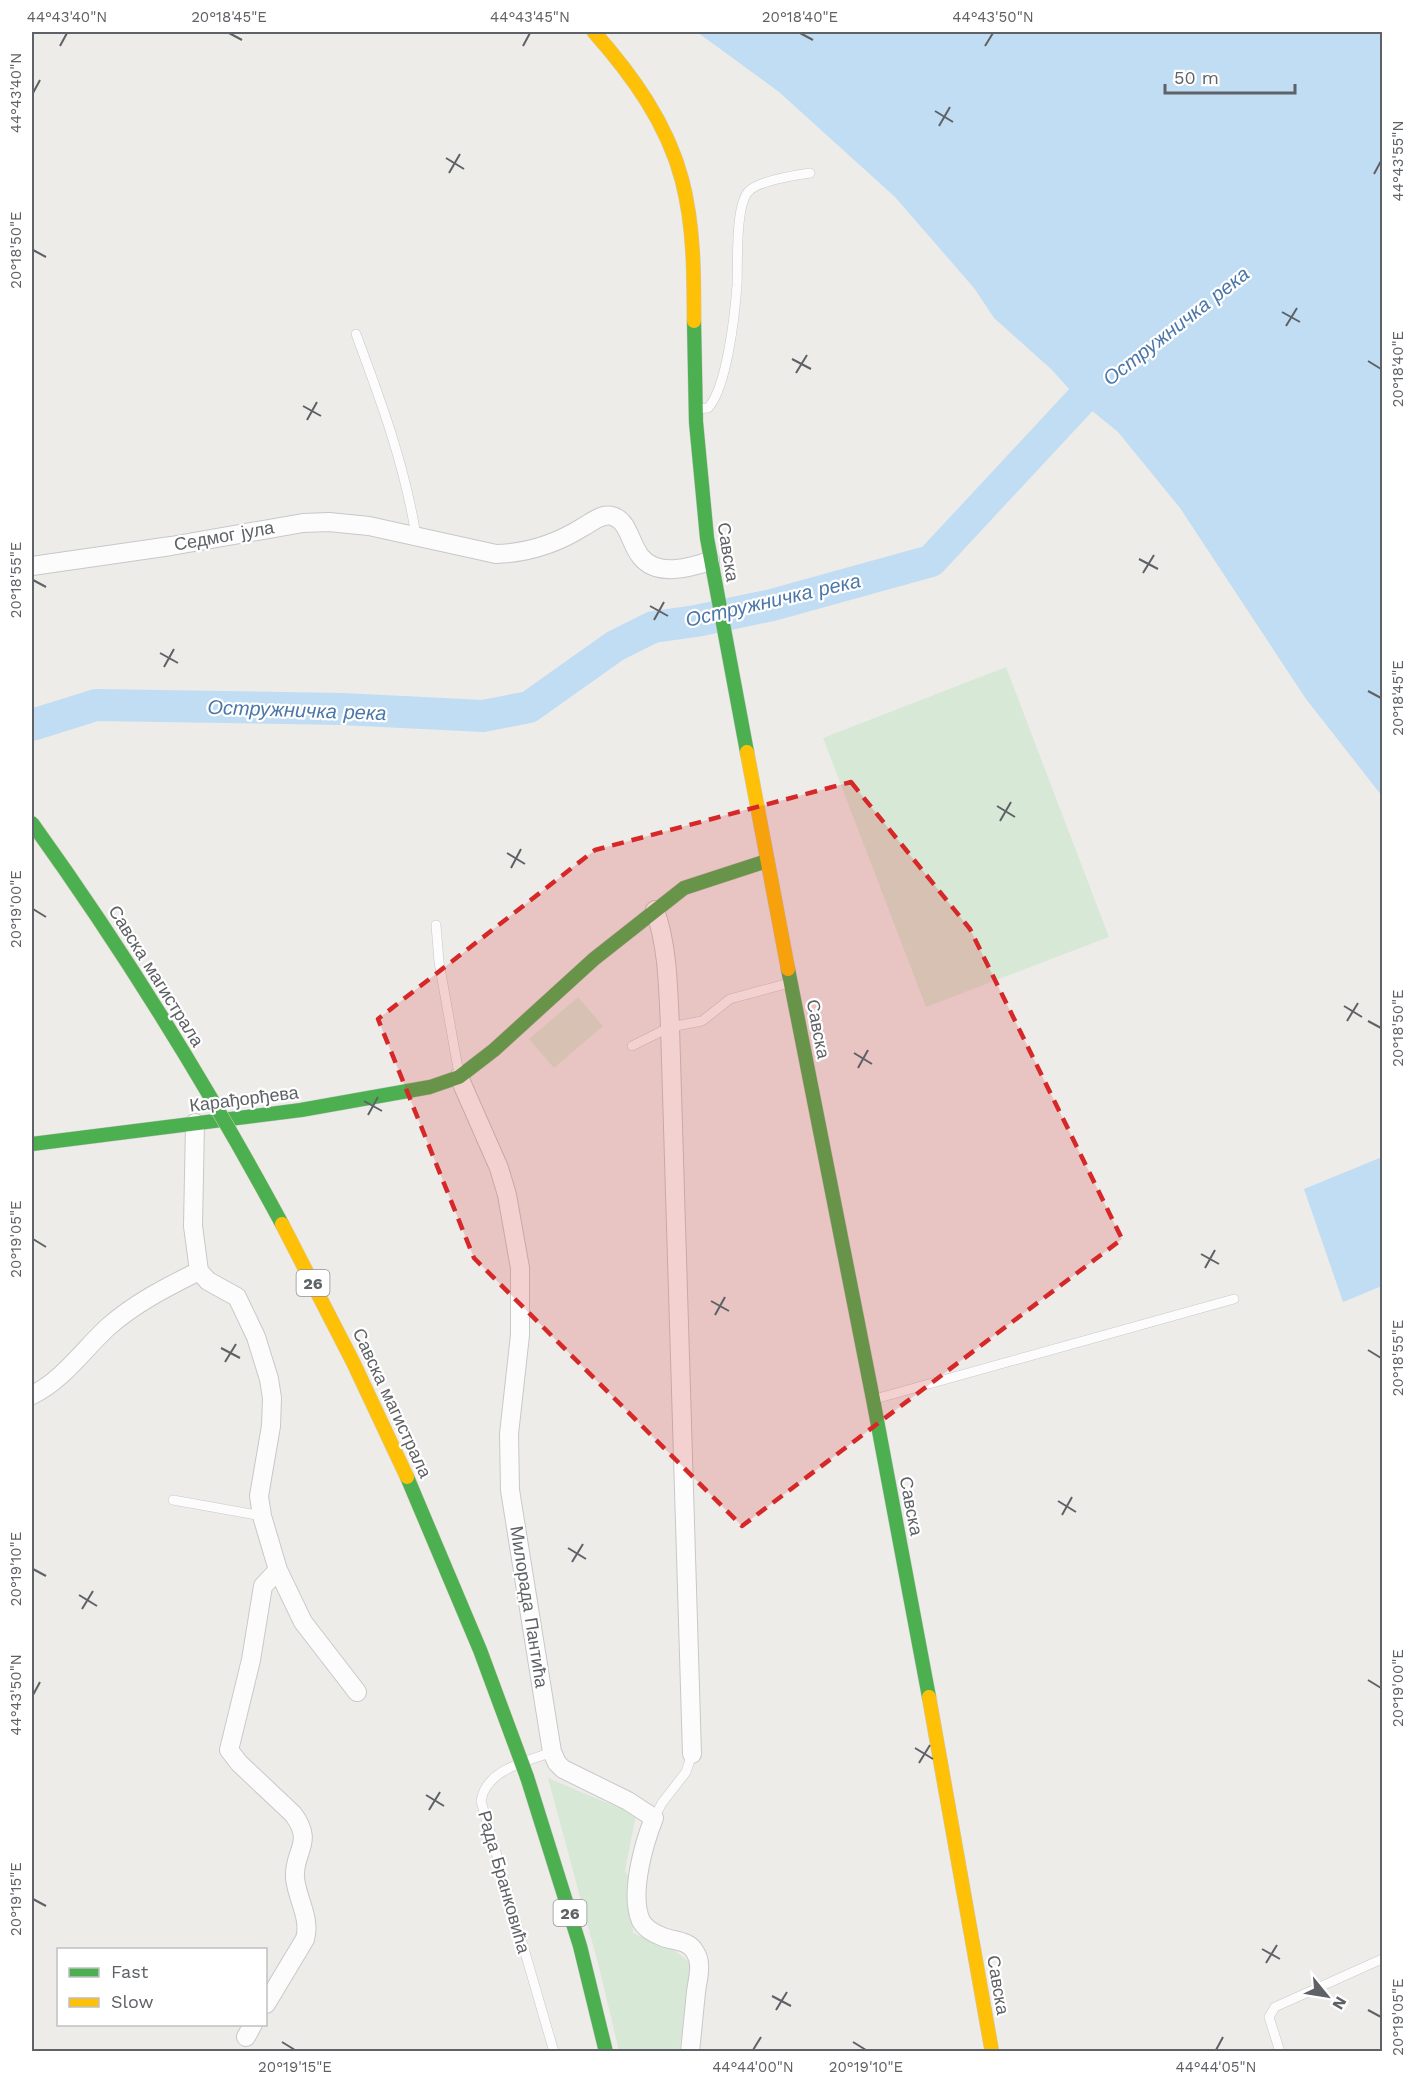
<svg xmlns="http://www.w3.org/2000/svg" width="1414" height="2083" font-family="'Work Sans',sans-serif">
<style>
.green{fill:#d8e8d6}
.water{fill:#c1ddf3}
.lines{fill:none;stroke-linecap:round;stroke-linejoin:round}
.river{stroke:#c1ddf3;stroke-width:32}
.lane-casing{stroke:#c8c8c8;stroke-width:10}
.street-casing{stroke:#c8c8c8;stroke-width:20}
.fast-casing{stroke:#cacaca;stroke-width:15}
.slow-casing{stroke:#cacaca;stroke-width:15}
.lane{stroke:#fcfcfc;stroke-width:9}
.street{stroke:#fcfcfc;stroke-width:18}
.fast{stroke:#4caf50;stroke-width:14}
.slow{stroke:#ffc107;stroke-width:14}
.fast-bridge-casing{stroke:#d3ccb9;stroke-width:15;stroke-linecap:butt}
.slow-bridge-casing{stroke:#d3ccb9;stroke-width:15;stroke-linecap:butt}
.fast-bridge{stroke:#4caf50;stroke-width:14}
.slow-bridge{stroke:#ffc107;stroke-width:14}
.marked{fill:#d62828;fill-opacity:0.2;stroke:#d62828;stroke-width:4.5;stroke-dasharray:12 8;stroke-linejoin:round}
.ticks{fill:none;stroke:#5e6166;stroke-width:2}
.labels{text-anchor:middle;stroke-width:4.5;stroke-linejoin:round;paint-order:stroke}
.shield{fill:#fff;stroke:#8e9094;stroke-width:1.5}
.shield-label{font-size:16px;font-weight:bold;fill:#5e6166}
.street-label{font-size:18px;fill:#5e6166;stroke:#fff}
.water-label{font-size:20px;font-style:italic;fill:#4c77a8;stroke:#fff}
.neatline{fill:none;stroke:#5e6166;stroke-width:2}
.ticks-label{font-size:15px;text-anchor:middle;fill:#5e6166}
</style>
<rect width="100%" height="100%" fill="#edece9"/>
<path class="green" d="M 1006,667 L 1109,937 L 926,1007 L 823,738 Z
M 578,997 L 603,1026 L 554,1068 L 529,1039 Z
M 548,1778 L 636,1815 L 625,1871 L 630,1880 L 633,1933 L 674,1950 L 694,1966 L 679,2051 L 619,2051 L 600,1971 Z"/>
<path class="water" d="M 697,32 L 1382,32 L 1382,796 L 1306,699 L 1180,508 L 1118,432 L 1080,401 L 1051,369 L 994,318 L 974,288 L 895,197 L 779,92 Z
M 1382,1157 L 1382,1286 L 1343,1302 L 1304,1189 Z"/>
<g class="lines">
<path class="river" d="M 32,725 L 96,705 L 342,709 L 483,716 L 529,707 L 615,646 L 653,627 L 696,621 L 772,605 L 931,561 L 1080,401 L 1113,375"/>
<defs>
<path id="lane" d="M 356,334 C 381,401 405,466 416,536
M 696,409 L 708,408 C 727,388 735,313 737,285 C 738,264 735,204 749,191 C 759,181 796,175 810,173
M 436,925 L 439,962 L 459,1074
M 632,1046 L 670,1027 L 702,1021 L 730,999 L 789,983
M 875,1399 L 1234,1299
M 173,1500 L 262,1516
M 552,1752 C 526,1762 486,1769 481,1801 L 554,2052
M 654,1818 L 662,1803 L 686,1772 L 692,1754
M 1280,2052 L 1269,2017 L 1275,2007 L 1382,1959"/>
<path id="street" d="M 32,566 L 171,546 L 303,523 L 329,522 L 369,526 L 496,554 C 528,553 556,544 583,527 C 592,522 602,513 612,516 C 620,518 625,525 628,532 C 632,540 635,550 641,557 C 657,577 689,568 710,561
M 655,910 C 668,948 668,987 670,1027 L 692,1754
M 459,1077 L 499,1168 L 507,1195 L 520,1268 L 520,1335 L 509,1434 L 510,1490 L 552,1752 L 557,1763 L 563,1769 L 628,1801 L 654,1818 C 644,1843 629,1894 641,1921 C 645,1928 655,1934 663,1937 C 673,1941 689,1940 695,1952 C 697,1955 699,1961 699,1965 C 700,1973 697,1983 696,1992 C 694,2012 692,2032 690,2052
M 195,1123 L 193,1226 L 199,1271 L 208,1281 L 237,1297 L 256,1337 L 269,1379 L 272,1398 L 271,1426 L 259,1496 L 262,1516 L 278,1570 L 303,1622 L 357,1692
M 32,1395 C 62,1381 84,1349 108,1327 C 135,1303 167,1287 199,1271
M 266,2004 L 305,1939 C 311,1918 297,1899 295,1878 C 293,1851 315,1843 293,1814 L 239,1763 L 229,1750 L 251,1660 L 263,1586 L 278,1570
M 246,2037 L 253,2024"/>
<path id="fast" d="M 694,321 L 696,422 L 707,538 L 747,752
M 788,969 L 873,1399 L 929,1697
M 32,1144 L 301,1110 L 430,1087 L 459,1077 L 494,1050 L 594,959 L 684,888 L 767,861
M 527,1777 L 580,1946 L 606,2052"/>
<path id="slow" d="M 594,32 C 632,75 667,123 682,180 C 694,226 694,274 694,321
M 747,752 L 788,969
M 929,1697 L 992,2052"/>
</defs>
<use href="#lane" class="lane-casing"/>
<use href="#street" class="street-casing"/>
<use href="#fast" class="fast-casing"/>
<use href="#slow" class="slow-casing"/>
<use href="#lane" class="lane"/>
<use href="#street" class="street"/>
<use href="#fast" class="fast"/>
<use href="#slow" class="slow"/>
<defs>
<path id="fast-bridge" d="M 32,823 C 124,951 207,1085 282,1224
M 407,1477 L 480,1650 L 527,1777"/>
<path id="slow-bridge" d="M 282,1224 L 353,1362 L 407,1477"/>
</defs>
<use href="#fast-bridge" class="fast-bridge-casing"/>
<use href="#slow-bridge" class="slow-bridge-casing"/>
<use href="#fast-bridge" class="fast-bridge"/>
<use href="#slow-bridge" class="slow-bridge"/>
</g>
<path class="marked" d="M 851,782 L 970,929 L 1122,1239 L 742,1526 L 474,1258 L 378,1019 L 595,850 Z"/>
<path class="ticks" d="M 229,33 L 242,40M 800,33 L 813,40M 60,46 L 67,33M 523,46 L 530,33M 985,46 L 993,33M 33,93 L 40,80M 935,111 L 953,122M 939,126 L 950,107M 446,158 L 464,169M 449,173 L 460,154M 1374,174 L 1381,161M 33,250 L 46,257M 1282,312 L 1300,322M 1286,326 L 1297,308M 792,359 L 811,369M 1368,361 L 1381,369M 796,373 L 807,355M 303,406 L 321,416M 307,420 L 317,402M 1139,559 L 1158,569M 1143,573 L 1154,555M 33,580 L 46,587M 650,606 L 668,616M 654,620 L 664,602M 160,653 L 178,663M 164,667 L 174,649M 1368,691 L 1381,698M 997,806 L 1015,817M 1000,821 L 1011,802M 507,853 L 525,864M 511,868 L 521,849M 33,909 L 46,917M 1344,1006 L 1362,1017M 1347,1021 L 1358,1003M 1368,1021 L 1381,1028M 854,1053 L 872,1064M 858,1068 L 868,1050M 364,1101 L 382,1111M 368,1115 L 378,1097M 33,1239 L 46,1247M 1201,1254 L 1219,1264M 1205,1268 L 1215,1250M 711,1301 L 729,1311M 715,1315 L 725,1297M 221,1348 L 240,1358M 1368,1350 L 1381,1358M 225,1362 L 236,1344M 1058,1501 L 1076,1512M 1062,1515 L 1072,1497M 568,1548 L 586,1559M 572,1562 L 583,1544M 33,1569 L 46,1576M 79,1595 L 97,1606M 82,1609 L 93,1591M 1368,1680 L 1381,1688M 33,1695 L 40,1682M 915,1748 L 933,1759M 919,1763 L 930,1745M 426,1795 L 444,1806M 429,1810 L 440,1792M 33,1899 L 46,1906M 1262,1949 L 1280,1959M 1266,1963 L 1277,1945M 772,1996 L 791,2006M 776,2010 L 787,1992M 1368,2010 L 1381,2017M 282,2042 L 295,2050M 853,2042 L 866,2050M 753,2050 L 761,2037M 1216,2050 L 1223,2037"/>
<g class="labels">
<g class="shield">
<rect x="296.5" y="1270" width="33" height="26" rx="4.5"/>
<rect x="553.5" y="1900" width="33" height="26" rx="4.5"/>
</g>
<g class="shield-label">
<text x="313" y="1289">26</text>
<text x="570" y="1919">26</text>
</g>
<g class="street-label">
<text transform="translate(224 536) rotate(-10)" y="6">Седмог јула</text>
<text transform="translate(728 552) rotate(81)" y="6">Савска</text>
<text transform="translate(156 976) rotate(58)" y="6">Савска магистрала</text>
<text transform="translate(818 1029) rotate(79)" y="6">Савска</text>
<text transform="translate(244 1099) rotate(-7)" y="6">Карађорђева</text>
<text transform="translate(392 1403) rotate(65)" y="6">Савска магистрала</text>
<text transform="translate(911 1506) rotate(79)" y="6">Савска</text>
<text transform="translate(529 1607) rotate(81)" y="6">Милорада Пантића</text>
<text transform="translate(504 1882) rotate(74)" y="6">Рада Бранковића</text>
<text transform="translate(998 1985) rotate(80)" y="6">Савска</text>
</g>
<g class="water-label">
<text transform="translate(1176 326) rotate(-38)" y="7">Остружничка река</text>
<text transform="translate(773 600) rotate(-13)" y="7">Остружничка река</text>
<text transform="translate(297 710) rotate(2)" y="7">Остружничка река</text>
</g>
</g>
<rect width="1414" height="2083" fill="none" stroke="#ffffff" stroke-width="66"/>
<rect x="57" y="1948" width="210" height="78" fill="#ffffff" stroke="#bfc0c2" stroke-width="1.5"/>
<rect x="69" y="1968" width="30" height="9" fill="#4caf50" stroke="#bfc0c2" stroke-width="1.5"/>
<text x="111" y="1978" font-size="18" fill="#5e6166">Fast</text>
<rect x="69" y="1998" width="30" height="9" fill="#ffc107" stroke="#bfc0c2" stroke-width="1.5"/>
<text x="111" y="2008" font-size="18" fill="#5e6166">Slow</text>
<g transform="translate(1327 1996) rotate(120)" stroke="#ffffff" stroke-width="4.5" paint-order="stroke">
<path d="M0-4.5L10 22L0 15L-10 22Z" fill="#5e6166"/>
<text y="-9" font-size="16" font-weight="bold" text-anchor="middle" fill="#5e6166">N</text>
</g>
<path d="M1165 84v9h130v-9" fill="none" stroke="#5e6166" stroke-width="3"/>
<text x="1174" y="84" font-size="18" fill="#5e6166" stroke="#ffffff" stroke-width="4.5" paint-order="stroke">50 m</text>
<rect x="33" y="33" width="1348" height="2017" class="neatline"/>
<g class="ticks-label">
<text x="67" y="22">44°43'40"N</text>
<text x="229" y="22">20°18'45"E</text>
<text x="530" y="22">44°43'45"N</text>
<text x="800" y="22">20°18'40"E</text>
<text x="993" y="22">44°43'50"N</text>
<text transform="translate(16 93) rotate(-90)" y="5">44°43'40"N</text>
<text transform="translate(1398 161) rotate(-90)" y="5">44°43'55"N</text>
<text transform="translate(16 250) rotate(-90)" y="5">20°18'50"E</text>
<text transform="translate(1398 369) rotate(-90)" y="5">20°18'40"E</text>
<text transform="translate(16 580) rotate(-90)" y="5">20°18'55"E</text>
<text transform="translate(1398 698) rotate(-90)" y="5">20°18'45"E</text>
<text transform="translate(16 909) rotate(-90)" y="5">20°19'00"E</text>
<text transform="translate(1398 1028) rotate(-90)" y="5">20°18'50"E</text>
<text transform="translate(16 1239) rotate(-90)" y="5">20°19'05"E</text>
<text transform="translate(1398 1358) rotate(-90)" y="5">20°18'55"E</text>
<text transform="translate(16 1569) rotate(-90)" y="5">20°19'10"E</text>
<text transform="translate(1398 1688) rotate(-90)" y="5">20°19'00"E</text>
<text transform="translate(16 1695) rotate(-90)" y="5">44°43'50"N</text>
<text transform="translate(16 1899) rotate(-90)" y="5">20°19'15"E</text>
<text transform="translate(1398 2017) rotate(-90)" y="5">20°19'05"E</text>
<text x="295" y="2072">20°19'15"E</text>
<text x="753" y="2072">44°44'00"N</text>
<text x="866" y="2072">20°19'10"E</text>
<text x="1216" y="2072">44°44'05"N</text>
</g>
</svg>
